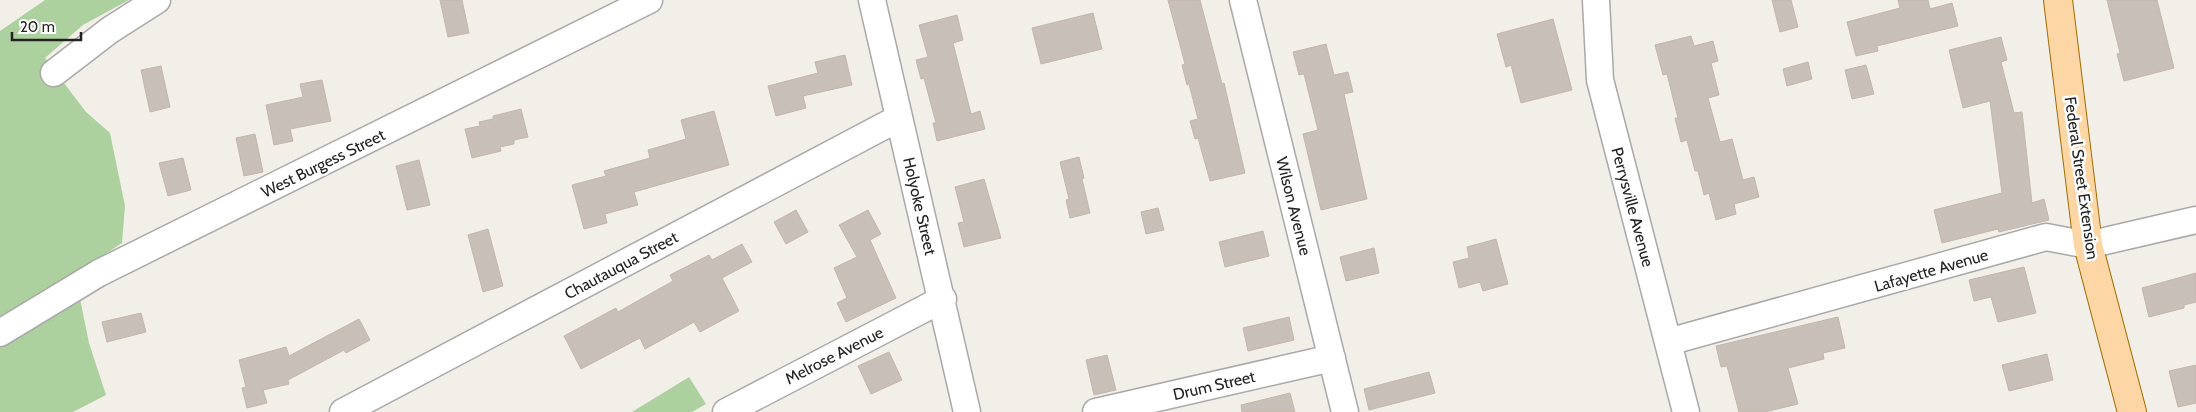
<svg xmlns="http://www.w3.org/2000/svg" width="2196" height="412" font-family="Cabin,sans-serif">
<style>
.forest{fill:#add19e}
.building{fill:#c7bfb8;stroke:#c4b6ab}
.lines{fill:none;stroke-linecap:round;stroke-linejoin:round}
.minor-casing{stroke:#a9a9a9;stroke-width:29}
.major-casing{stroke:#a06b00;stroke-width:30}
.minor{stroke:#fff;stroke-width:26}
.major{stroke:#fcd6a4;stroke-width:28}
.labels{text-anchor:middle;stroke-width:5;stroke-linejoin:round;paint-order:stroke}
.street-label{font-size:16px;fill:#222;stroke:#fff}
</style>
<rect width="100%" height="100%" fill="#f2efe9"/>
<path class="forest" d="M 45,0 L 129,0 L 83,25 L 45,58 L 86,112 L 110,133 L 125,206 L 122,243 L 75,274 L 89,343 L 106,395 L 73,412 L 0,412 L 0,31 Z
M 689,377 L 706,404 L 692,412 L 632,412 Z"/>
<path class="building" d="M 440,0 L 462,0 L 469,33 L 448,37 Z
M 1168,0 L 1200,0 L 1222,84 L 1224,83 L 1245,173 L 1210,181 L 1198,138 L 1195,139 L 1190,121 L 1198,119 L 1189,84 L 1187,85 L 1182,65 L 1185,64 Z
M 1772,0 L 1791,0 L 1798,27 L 1780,32 Z
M 1898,0 L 1928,0 L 1930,9 L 1952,3 L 1958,26 L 1877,46 L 1878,51 L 1856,56 L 1847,22 L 1900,8 Z
M 2107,0 L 2157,0 L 2174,68 L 2124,81 L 2117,54 L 2120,53 Z
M 1093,13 L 1102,49 L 1041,64 L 1032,28 Z
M 957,15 L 963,40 L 953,43 L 971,114 L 980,111 L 985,129 L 937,141 L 933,123 L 936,123 L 924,78 L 921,79 L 916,60 L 928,57 L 919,25 Z
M 1553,19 L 1572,90 L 1521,103 L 1511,65 L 1506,67 L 1497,34 Z
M 1691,36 L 1694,46 L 1713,41 L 1718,61 L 1711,63 L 1719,95 L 1708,98 L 1720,142 L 1732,139 L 1743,180 L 1754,177 L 1759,197 L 1734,204 L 1736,214 L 1716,220 L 1709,193 L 1704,195 L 1698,171 L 1695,171 L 1687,140 L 1681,142 L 1675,118 L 1678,118 L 1667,74 L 1663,75 L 1655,45 Z
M 2001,37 L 2007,60 L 2001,62 L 2014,113 L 2022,112 L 2032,203 L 2044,199 L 2049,220 L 1999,232 L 1998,229 L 1942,243 L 1934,210 L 2002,193 L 1990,101 L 1963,108 L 1949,50 Z
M 1326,44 L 1334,75 L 1348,72 L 1353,92 L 1344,94 L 1367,199 L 1321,210 L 1303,134 L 1318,130 L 1304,74 L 1299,75 L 1293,52 Z
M 845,55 L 852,85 L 803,96 L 806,108 L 776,116 L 768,86 L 818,73 L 815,62 Z
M 1808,62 L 1812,79 L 1787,86 L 1783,69 Z
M 1866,65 L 1874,94 L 1852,99 L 1845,70 Z
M 161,66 L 170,107 L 150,112 L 141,70 Z
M 322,80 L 331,121 L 290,129 L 293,141 L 274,145 L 266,105 L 303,97 L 300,84 Z
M 521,109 L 528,137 L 514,140 L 514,144 L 500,147 L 501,151 L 472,158 L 465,129 L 480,126 L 479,122 L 493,119 L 493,116 Z
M 714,111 L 729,165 L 634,192 L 638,205 L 605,214 L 607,223 L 584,229 L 572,185 L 606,176 L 604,171 L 650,158 L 648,150 L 686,139 L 681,120 Z
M 255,134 L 263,172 L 244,176 L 236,138 Z
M 1079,157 L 1084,178 L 1082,179 L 1090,213 L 1070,218 L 1066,200 L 1069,199 L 1060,162 Z
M 183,158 L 191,190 L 168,196 L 159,163 Z
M 419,160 L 430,205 L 407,210 L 396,166 Z
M 984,179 L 1001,238 L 964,247 L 958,223 L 964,222 L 955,187 Z
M 1158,208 L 1164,230 L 1146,234 L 1141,212 Z
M 796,210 L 808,232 L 786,244 L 774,222 Z
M 868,210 L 881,234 L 870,240 L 896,298 L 846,322 L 837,303 L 847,298 L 834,268 L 857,257 L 839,225 Z
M 488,229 L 503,286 L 483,292 L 468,235 Z
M 1263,231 L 1269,256 L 1225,267 L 1219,242 Z
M 1496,239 L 1508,284 L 1483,291 L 1480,282 L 1459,288 L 1453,262 L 1469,258 L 1467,247 Z
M 742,244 L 752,262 L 722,278 L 739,311 L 700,332 L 694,322 L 645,349 L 640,338 L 581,369 L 564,336 L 616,308 L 618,312 L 673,281 L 670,275 L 709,255 L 712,260 Z
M 1374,248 L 1379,273 L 1346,281 L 1340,257 Z
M 2024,267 L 2036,313 L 1998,322 L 1991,297 L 1974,301 L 1969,280 Z
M 2196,273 L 2196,302 L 2184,305 L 2184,308 L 2149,317 L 2142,288 Z
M 141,313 L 146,332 L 107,342 L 102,322 Z
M 1289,317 L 1294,340 L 1248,351 L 1243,328 Z
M 1838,317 L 1845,348 L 1823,353 L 1824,359 L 1788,368 L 1798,404 L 1765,412 L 1739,412 L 1727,366 L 1721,367 L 1716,346 Z
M 359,319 L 370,340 L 346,353 L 344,350 L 288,380 L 289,384 L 263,390 L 267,403 L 247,408 L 242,388 L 246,387 L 239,360 L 286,347 L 289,356 Z
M 889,352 L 902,380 L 871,394 L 858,366 Z
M 2047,354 L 2053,380 L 2009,391 L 2002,365 Z
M 1107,355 L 1116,390 L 1094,395 L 1086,360 Z
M 2196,365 L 2196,403 L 2178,407 L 2169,371 Z
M 1429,372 L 1435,393 L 1369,410 L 1364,389 Z
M 1290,393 L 1295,412 L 1242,412 L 1241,405 Z"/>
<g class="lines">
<defs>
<path id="minor" d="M 872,0 L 967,412
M 1243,0 L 1345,412
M 1596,0 L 1600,80 L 1686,412
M 54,73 L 110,30 L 157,0
M 0,333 L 99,273 L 649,0
M 1668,342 L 2046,237 L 2088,245 L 2196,220
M 343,412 L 899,118
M 726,412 L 943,299
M 1096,412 L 1332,358"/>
<path id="major" d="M 2058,0 L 2088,245 L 2132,412"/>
</defs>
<use href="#minor" class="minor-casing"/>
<use href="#major" class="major-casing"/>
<use href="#minor" class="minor"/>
<use href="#major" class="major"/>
</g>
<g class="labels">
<g class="street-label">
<text transform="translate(323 163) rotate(-26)" y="6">West Burgess Street</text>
<text transform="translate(2082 178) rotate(82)" y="6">Federal Street Extension</text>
<text transform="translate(920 206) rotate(77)" y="6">Holyoke Street</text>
<text transform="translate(1294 206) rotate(76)" y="6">Wilson Avenue</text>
<text transform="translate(1633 207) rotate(75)" y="6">Perrysville Avenue</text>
<text transform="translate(621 265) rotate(-28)" y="6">Chautauqua Street</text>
<text transform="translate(1931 270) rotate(-16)" y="6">Lafayette Avenue</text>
<text transform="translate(834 355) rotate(-27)" y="6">Melrose Avenue</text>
<text transform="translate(1214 385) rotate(-13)" y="6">Drum Street</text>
</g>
</g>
<path d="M12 32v8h69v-8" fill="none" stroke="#222222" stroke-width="2.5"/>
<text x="20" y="32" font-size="15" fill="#222222" stroke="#ffffff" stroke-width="4" paint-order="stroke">20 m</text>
</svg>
